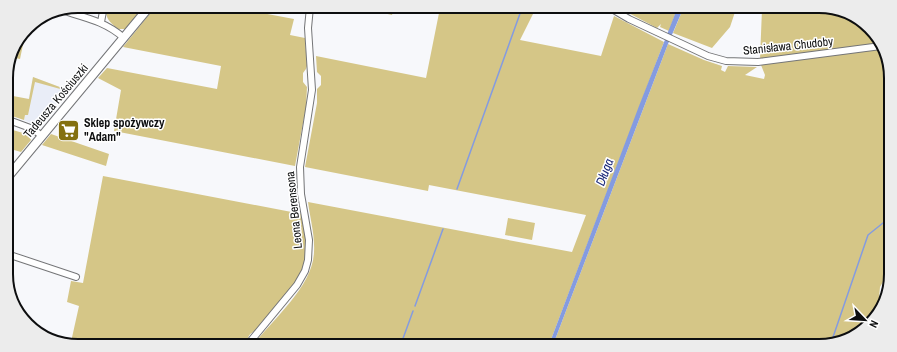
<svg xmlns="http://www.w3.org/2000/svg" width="897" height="352" font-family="'Archivo Narrow',sans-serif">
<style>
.built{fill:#e9edf7}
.green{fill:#d5c687}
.water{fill:#849be0}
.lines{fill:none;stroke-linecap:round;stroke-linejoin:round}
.stream{stroke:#849be0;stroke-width:1.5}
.minor-casing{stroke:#747577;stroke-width:8}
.tertiary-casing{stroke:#747577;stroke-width:10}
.minor{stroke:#fff;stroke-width:6}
.tertiary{stroke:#fff;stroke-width:8}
.labels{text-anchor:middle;stroke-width:3;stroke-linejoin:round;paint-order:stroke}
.street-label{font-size:12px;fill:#0d0e0f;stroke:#fff}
.poi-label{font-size:12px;font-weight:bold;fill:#0d0e0f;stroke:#fff;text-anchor:start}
.water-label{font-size:13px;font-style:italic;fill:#1c2a79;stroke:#fff}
.rim{fill:none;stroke:#0d0e0f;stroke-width:2}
</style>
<rect width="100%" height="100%" fill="#f7f8fb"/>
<path class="built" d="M 33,77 L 68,90 L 37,126 L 24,120 Z"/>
<path class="green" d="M 107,6 L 144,6 L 141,11 L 125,29 L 120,29 L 119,30 C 110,22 104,19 107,6 Z
M 156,6 L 229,7 L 294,19 L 290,35 L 305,38 L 307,66 L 306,69 L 303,73 L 303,82 L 307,87 L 306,107 L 295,166 L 114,131 L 121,90 L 98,78 L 107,68 L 217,89 L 221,66 L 123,47 Z
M 356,7 L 394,8 L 392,15 Z
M 440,8 L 536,8 L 520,40 L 601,56 L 614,16 L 664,42 L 549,345 L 255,343 C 274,318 313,286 314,252 C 315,235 310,218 308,202 L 572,252 L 586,215 L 429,185 L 428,191 L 305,167 L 317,103 L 317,89 L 321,85 L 321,76 L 317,72 L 316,56 L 426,78 Z
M 621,9 L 677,9 L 669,31 L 660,27 L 661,24 L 657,28 Z
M 683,9 L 736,9 L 730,27 L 712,48 L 673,33 Z
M 762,9 L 842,10 L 876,34 L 880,43 L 760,59 Z
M 26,30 L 20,59 L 10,57 L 14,46 Z
M 668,44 L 704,60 L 722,66 L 721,70 L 725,72 L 728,66 L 757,67 L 745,75 L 764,79 L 765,75 L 761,65 L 882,49 L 890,69 L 887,275 L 880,287 L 879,298 L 879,308 L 863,331 L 823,346 L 553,345 Z
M 33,77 L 65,89 L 64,90 L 35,82 L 28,115 L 25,115 L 24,120 L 9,115 L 13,96 L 29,99 Z
M 6,128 L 23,133 L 30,138 L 31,140 L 21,152 L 7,148 Z
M 51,134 L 109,154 L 106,166 L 42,145 Z
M 103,176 L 302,214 C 304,228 308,243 306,257 C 302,282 273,310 257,330 C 247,335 250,335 246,343 L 71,342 L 79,306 L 67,302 L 71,281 L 83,283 Z
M 508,218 L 535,223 L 532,240 L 505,235 Z"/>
<path class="water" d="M 677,9 L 683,9 L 668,44 L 553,345 L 549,345 L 639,106 Z"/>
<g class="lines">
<path class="stream" d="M 457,189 L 522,8
M 415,306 L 443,229
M 831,343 L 868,235 L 888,219
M 401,344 L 413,311"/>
<defs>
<path id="minor" d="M 612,9 L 629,19 L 708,56 L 726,61 L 758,62 L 881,46
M 64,11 C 87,18 106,22 124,38
M 101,22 L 104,6
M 6,119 L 33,129 L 42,136
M 7,254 L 76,277
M 249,343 L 297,285 L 305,271 L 308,260 L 309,240 L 301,194 L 300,167 L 312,90 L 308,28 L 310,7"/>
<path id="tertiary" d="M 7,178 L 150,6"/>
</defs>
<use href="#minor" class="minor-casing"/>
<use href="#tertiary" class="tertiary-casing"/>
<use href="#minor" class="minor"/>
<use href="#tertiary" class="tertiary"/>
</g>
<defs>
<symbol id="supermarket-square" viewBox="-11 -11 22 22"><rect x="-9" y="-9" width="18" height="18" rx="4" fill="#84700f" stroke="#fff"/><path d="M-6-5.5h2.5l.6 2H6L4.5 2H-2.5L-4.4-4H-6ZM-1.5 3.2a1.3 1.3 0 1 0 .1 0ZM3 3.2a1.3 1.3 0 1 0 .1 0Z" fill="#fff"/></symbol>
</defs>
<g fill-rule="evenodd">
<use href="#supermarket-square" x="56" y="118" width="25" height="25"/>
</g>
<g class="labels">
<g class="street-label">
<text transform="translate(788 46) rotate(-6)" y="4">Stanisława Chudoby</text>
<text transform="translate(56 101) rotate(-50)" y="4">Tadeusza Kościuszki</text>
<text transform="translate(294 210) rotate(-96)" y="4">Leona Berensona</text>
</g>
<g class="poi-label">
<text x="84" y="127">Sklep spożywczy<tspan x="84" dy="14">"Adam"</tspan></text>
</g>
<g class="water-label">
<text transform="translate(604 172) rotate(-69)" y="5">Długa</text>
</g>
</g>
<path d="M0 0H897V352H0ZM78 13H819A65 65 0 0 1 884 78V274A65 65 0 0 1 819 339H78A65 65 0 0 1 13 274V78A65 65 0 0 1 78 13Z" fill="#ececec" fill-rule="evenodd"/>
<path class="rim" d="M78 13H819A65 65 0 0 1 884 78V274A65 65 0 0 1 819 339H78A65 65 0 0 1 13 274V78A65 65 0 0 1 78 13Z"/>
<g transform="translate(865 320) rotate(115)" stroke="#ffffff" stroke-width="3" paint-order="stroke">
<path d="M0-3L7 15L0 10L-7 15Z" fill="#0d0e0f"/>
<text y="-6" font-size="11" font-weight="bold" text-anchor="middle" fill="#0d0e0f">N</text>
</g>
</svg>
